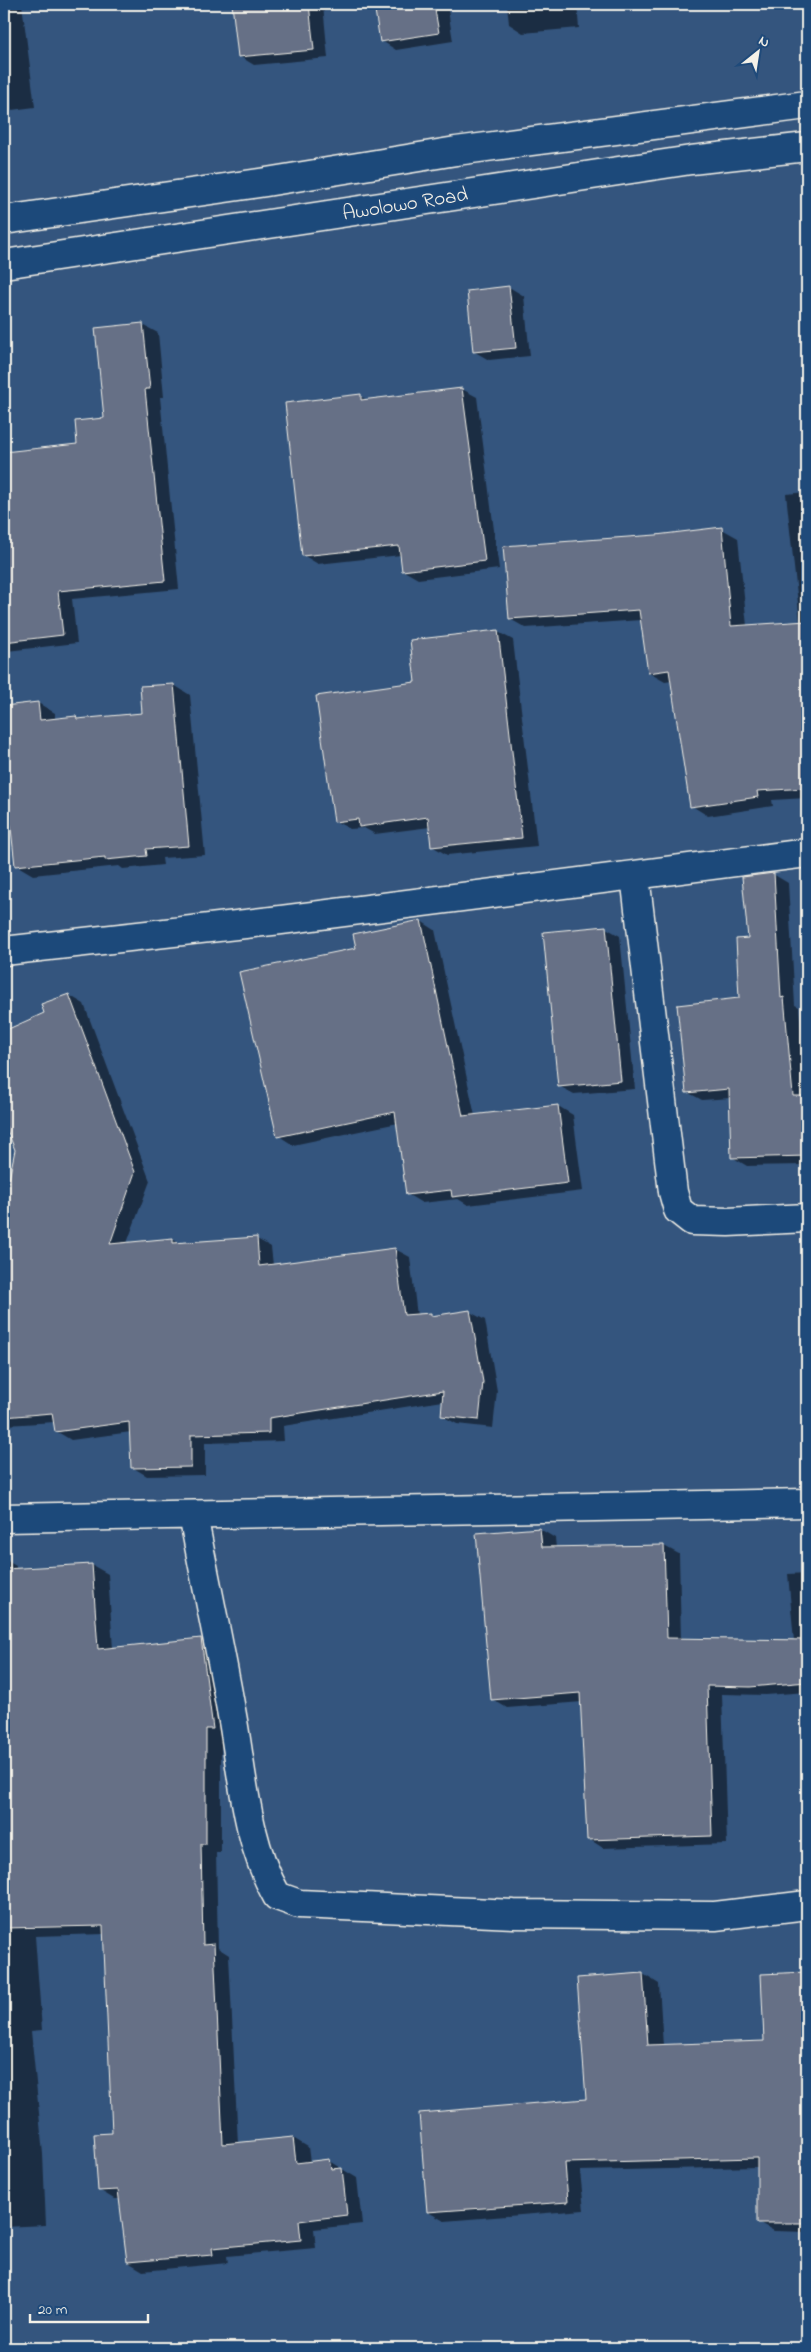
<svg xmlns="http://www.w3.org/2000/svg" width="811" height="2352" font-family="'Indie Flower',sans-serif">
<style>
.shadow{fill:#0007}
.building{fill:#667086;stroke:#f4f1e8}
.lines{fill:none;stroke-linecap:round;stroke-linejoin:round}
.minor-casing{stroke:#f4f1e8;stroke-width:31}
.secondary-casing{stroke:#f4f1e8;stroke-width:31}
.minor{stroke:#1f4a7a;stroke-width:28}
.secondary{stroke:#1f4a7a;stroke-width:28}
.labels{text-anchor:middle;stroke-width:5;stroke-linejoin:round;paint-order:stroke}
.street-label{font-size:21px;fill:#f4f1e8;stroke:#1f4a7a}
</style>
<rect width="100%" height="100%" fill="#34557e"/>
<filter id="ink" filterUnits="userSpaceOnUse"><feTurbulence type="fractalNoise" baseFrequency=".02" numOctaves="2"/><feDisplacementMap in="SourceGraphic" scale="10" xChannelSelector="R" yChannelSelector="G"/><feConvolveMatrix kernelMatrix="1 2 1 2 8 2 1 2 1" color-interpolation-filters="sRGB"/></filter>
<g filter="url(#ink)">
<path class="shadow" d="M 4,4 L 22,4 L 35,107 L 4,111 Z
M 234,4 L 328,4 L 323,5 L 328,58 L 254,65 L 239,56 Z
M 375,4 L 447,4 L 453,41 L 396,50 L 382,41 Z
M 507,4 L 577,4 L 579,28 L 523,33 L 509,24 Z
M 667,4 L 686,4 L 670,6 Z
M 509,287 L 524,296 L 530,356 L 489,360 L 475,352 Z
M 143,325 L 158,333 L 164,397 L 160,397 L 179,589 L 72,599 L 77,643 L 7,651 L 4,649 L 4,453 L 79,445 L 105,419 Z
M 462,389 L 477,397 L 499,569 L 418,579 L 404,571 L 401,555 L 318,564 L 303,555 L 360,396 L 369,401 Z
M 807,492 L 807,798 L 772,800 L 773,806 L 708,816 L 692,806 L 672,681 L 665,682 L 649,673 L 641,620 L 526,628 L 510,619 L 656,536 L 722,529 L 738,538 L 747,626 L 800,622 L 786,494 Z
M 498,632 L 513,640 L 537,846 L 447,855 L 432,846 L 430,827 L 375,834 L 364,828 L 350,829 L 335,821 L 417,683 Z
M 174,685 L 190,695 L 205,855 L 162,858 L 163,865 L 123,869 L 119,866 L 33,875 L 16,865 L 10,807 L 4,807 L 4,707 L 38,703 L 55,713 L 55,719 L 76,717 L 81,720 L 143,714 Z
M 773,874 L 788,883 L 795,1005 L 799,1007 L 807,1097 L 807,1165 L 747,1166 L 732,1157 L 731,1098 L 702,1100 L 687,1092 L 740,999 L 750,940 Z
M 421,921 L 435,930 L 475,1116 L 558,1106 L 573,1115 L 583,1191 L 468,1205 L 458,1199 L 422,1203 L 407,1194 L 398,1123 L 293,1145 L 279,1136 L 358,949 Z
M 606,928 L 620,936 L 635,1089 L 574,1094 L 559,1086 Z
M 69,995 L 84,1004 L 150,1181 L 127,1243 L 173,1239 L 180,1244 L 257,1239 L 271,1247 L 273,1265 L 395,1249 L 410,1257 L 417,1316 L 431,1315 L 434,1317 L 470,1312 L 485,1320 L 497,1391 L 493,1428 L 457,1424 L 442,1416 L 443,1401 L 283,1426 L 284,1441 L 205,1443 L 205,1475 L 147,1476 L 132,1467 L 131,1432 L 71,1440 L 56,1431 L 55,1422 L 7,1425 L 4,1423 L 4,1183 L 31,1188 L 4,1119 L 4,1032 L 46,1013 Z
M 540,1529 L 555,1538 L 556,1548 L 664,1546 L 679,1554 L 681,1640 L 794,1641 L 788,1574 L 807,1573 L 807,1692 L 766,1695 L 722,1694 L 727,1844 L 603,1848 L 589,1839 L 582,1702 L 507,1708 L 492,1699 Z
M 4,1559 L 16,1566 L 16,1570 L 92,1565 L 108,1574 L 113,1649 L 201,1639 L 216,1648 L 228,1737 L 221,1738 L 221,1852 L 216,1852 L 218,1948 L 229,1955 L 238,2144 L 293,2138 L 308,2147 L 310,2163 L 329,2161 L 357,2178 L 362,2224 L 314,2229 L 316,2248 L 227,2256 L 228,2263 L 143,2271 L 128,2262 L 120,2199 L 114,2199 L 99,2190 L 114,2134 L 105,1934 L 35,1936 L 42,2030 L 31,2031 L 43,2154 L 46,2225 L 4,2227 Z
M 807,1973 L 807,2232 L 774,2231 L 758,2222 L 758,2167 L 580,2171 L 584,2210 L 444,2221 L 428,2212 L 588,2100 L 643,1974 L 659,1984 L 663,2046 L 765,2042 L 762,1975 Z"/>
<path class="building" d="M 232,4 L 309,4 L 314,50 L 238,57 Z
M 374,4 L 434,4 L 439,33 L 380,42 Z
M 509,286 L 516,348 L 473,352 L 467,291 Z
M 143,323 L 150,389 L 145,389 L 165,581 L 58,591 L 63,635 L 4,642 L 4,452 L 77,444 L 75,421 L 104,418 L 95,328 Z
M 462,388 L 485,561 L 402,571 L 399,546 L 302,556 L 285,403 L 361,394 L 361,400 Z
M 722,527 L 731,626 L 807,621 L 807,788 L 757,791 L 758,797 L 690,807 L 669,670 L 648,673 L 639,610 L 509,619 L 503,546 L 656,535 Z
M 498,630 L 522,838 L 431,847 L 428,817 L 359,827 L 358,819 L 334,822 L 316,696 L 415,682 L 410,640 Z
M 174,684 L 189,846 L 146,849 L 147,856 L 105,860 L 105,857 L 15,866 L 4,762 L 4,706 L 38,702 L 40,720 L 76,716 L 77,719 L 142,713 L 140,686 Z
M 774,873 L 781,998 L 784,997 L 793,1096 L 807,1096 L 807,1156 L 731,1158 L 729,1089 L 686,1093 L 677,1005 L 739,998 L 736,939 L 748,938 L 742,877 Z
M 421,920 L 463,1116 L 558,1105 L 568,1183 L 452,1197 L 451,1190 L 406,1195 L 395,1112 L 277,1137 L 239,972 L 356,948 L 353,934 Z
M 606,926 L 621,1081 L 558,1087 L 543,932 Z
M 69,994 L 135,1172 L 110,1244 L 173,1238 L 173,1243 L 257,1237 L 259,1266 L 395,1248 L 404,1315 L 431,1313 L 431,1316 L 470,1310 L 483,1382 L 479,1420 L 441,1416 L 443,1391 L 269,1418 L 269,1433 L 191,1435 L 191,1467 L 131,1468 L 129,1422 L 55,1432 L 52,1413 L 4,1417 L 4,1241 L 8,1240 L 7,1189 L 15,1150 L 4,1122 L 4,1031 L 44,1013 L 41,1004 Z
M 540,1528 L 542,1547 L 664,1545 L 667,1638 L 807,1640 L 807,1682 L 750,1687 L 707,1686 L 712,1836 L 587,1840 L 580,1693 L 491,1700 L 476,1533 Z
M 92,1564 L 98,1649 L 201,1638 L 213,1729 L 206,1729 L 206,1844 L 201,1844 L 203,1945 L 214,1944 L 223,2144 L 293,2137 L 296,2163 L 329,2159 L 331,2169 L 342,2168 L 347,2215 L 299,2221 L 301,2240 L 212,2248 L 213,2255 L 127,2262 L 118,2190 L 98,2191 L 94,2134 L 112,2133 L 103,1926 L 4,1928 L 4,1569 Z
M 807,1972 L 807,2223 L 757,2223 L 757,2158 L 565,2163 L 568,2202 L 427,2212 L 419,2113 L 586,2099 L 577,1978 L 643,1973 L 648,2045 L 764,2041 L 761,1974 Z"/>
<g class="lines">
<defs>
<path id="minor" d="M 635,876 L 673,1192 L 678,1210 L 692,1221 L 728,1222 L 807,1218
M 4,951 L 281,920 L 807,853
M 193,1515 C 206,1584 221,1652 233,1721 C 243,1779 247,1843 277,1896 L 299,1904 L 514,1914 L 715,1916 L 807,1905
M 4,1518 L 807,1503"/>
<path id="secondary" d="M 4,220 L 266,182 L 456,151 L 807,105
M 4,264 L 691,160 L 807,147"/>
</defs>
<use href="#minor" class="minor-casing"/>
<use href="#secondary" class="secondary-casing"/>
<use href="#minor" class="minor"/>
<use href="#secondary" class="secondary"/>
</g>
</g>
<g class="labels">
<g class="street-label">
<text transform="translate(405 203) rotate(-9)" y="7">Awolowo Road</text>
</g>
</g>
<rect width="811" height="2352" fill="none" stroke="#1f4a7a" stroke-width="20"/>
<rect x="10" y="10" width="791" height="2332" fill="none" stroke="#f4f1e8" stroke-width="2" filter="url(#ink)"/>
<g transform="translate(758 52) rotate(30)" stroke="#1f4a7a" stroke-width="4" paint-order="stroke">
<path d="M0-4L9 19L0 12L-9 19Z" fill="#f4f1e8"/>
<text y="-8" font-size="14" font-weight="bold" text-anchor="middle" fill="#f4f1e8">N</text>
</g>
<path d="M30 2314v8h118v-8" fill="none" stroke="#f4f1e8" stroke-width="2.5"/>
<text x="38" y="2314" font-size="15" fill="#f4f1e8" stroke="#1f4a7a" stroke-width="4" paint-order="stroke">20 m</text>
</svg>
